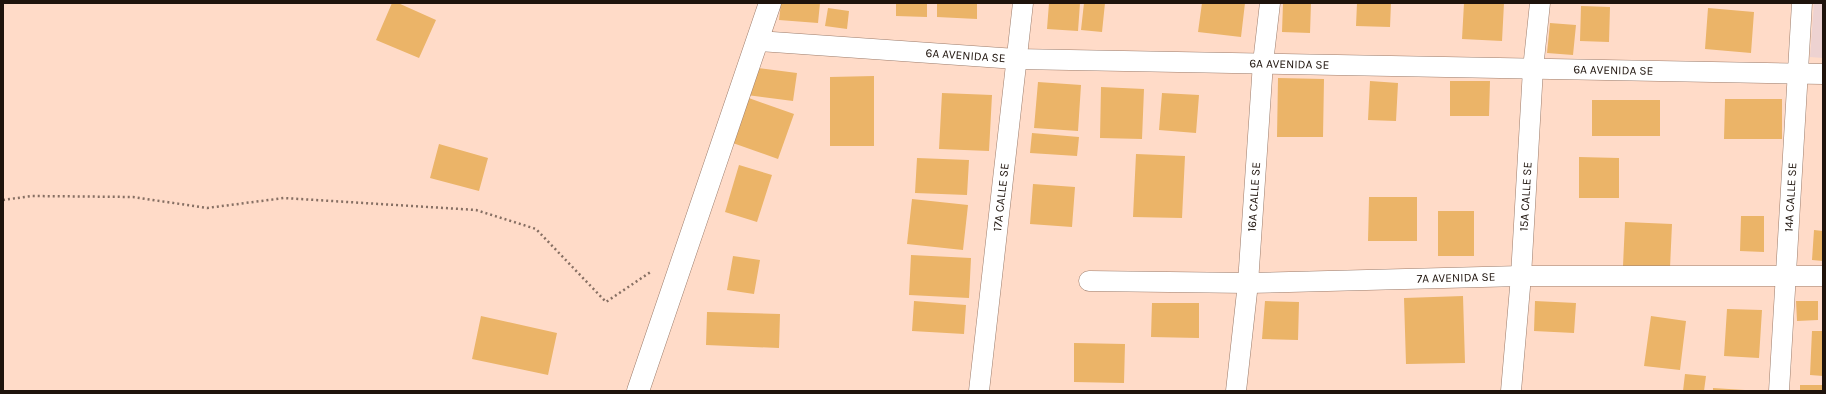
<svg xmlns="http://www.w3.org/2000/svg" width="1826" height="394" font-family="Karla,sans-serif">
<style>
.education{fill:#edd2d1}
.building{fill:#ebb468}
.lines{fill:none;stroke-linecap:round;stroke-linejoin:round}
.street-casing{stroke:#9c7c6b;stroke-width:21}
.secondary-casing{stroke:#9c7c6b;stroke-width:23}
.path{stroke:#866f63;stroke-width:2.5;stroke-dasharray:2 3;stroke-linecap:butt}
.street{stroke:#fff;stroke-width:20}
.secondary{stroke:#fff;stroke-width:22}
.labels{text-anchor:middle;stroke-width:3;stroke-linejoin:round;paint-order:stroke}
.street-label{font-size:12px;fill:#1e130c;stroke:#fcede6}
</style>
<rect width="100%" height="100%" fill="#ffdbc8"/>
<path class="education" d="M 1814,3 L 1823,3 L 1823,58 L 1810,57 Z"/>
<path class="building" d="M 392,3 L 398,3 L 436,20 L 419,58 L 376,40 Z
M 781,3 L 820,3 L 818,23 L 779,20 Z
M 896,3 L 927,3 L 927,17 L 896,16 Z
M 937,3 L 977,3 L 977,19 L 937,17 Z
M 1049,3 L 1080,3 L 1078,31 L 1047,29 Z
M 1084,3 L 1105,3 L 1102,32 L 1081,30 Z
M 1202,3 L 1245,3 L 1241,37 L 1198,32 Z
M 1283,3 L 1311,3 L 1310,33 L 1282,32 Z
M 1357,3 L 1391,3 L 1390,27 L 1356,26 Z
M 1464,3 L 1504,3 L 1502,41 L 1462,39 Z
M 1581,6 L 1610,7 L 1609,42 L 1580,41 Z
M 828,8 L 849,11 L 847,29 L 825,26 Z
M 1708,8 L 1754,12 L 1751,53 L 1705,49 Z
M 1550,23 L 1576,25 L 1573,55 L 1547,53 Z
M 750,67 L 797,73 L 793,101 L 747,95 Z
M 874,76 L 874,146 L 830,146 L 830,77 Z
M 1278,78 L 1324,79 L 1323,137 L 1277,137 Z
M 1370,81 L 1398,83 L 1396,121 L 1368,120 Z
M 1450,81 L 1490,81 L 1489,116 L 1450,116 Z
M 1038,82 L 1081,85 L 1078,131 L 1034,128 Z
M 1101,87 L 1144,89 L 1142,139 L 1100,138 Z
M 942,93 L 992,95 L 989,151 L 939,149 Z
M 1162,93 L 1199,95 L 1196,133 L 1159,130 Z
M 746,97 L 794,114 L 778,159 L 730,142 Z
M 1725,99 L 1782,99 L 1782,139 L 1724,139 Z
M 1592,100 L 1660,100 L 1660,136 L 1592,136 Z
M 1032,133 L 1079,137 L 1077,156 L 1030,153 Z
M 439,144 L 488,158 L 479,191 L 430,178 Z
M 1136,154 L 1185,156 L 1182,218 L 1133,217 Z
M 1579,157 L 1619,158 L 1619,198 L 1579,198 Z
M 917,158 L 969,160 L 967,195 L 915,193 Z
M 739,165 L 772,175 L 757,222 L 725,212 Z
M 1033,184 L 1075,187 L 1072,227 L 1030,224 Z
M 1369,197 L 1417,197 L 1417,241 L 1368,241 Z
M 912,199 L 968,205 L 963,250 L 907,244 Z
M 1438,211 L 1474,211 L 1474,256 L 1438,256 Z
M 1741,216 L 1764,216 L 1764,252 L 1740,251 Z
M 1625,222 L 1672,224 L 1670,268 L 1623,266 Z
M 1814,230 L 1823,231 L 1823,261 L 1812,260 Z
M 911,255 L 971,258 L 969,298 L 909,295 Z
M 733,256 L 760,260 L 754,294 L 727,290 Z
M 1463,296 L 1465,363 L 1406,364 L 1404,298 Z
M 914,301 L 966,305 L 964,334 L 912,331 Z
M 1265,301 L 1299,302 L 1298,340 L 1262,339 Z
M 1535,301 L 1576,303 L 1574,333 L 1534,331 Z
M 1796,301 L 1818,301 L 1818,320 L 1797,321 Z
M 1152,303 L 1199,303 L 1199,338 L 1151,337 Z
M 1727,309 L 1762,310 L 1759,358 L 1724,356 Z
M 707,312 L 780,314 L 779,348 L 706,345 Z
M 481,316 L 557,333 L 548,375 L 472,359 Z
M 1651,316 L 1686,321 L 1680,370 L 1644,366 Z
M 1812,331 L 1823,331 L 1823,376 L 1810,375 Z
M 1074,343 L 1125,344 L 1124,383 L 1074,382 Z
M 1685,374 L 1706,376 L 1704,391 L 1683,391 Z
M 1800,385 L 1823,385 L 1823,391 L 1800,391 Z
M 1713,388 L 1745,390 L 1745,391 L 1713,391 Z"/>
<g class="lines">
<defs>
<g id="street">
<path id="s1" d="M 757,41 L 1016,59 L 1823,74"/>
<path id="s2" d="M 1089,281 L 1248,283 L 1521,276 L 1823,276"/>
<path id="s3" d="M 979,391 L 1023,3"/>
<path id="s4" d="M 1236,391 L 1248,283 L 1263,63 L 1270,3"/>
<path id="s5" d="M 1511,391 L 1521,276 L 1533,69 L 1540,3"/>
<path id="s6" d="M 1779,391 L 1802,3"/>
</g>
<path id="secondary" d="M 638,391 L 770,3"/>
</defs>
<use href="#street" class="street-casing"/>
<use href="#secondary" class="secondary-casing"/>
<path class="path" d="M 3,200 L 32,196 L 133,197 L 207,208 L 284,198 L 476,210 L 536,229 L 606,302 L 652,271"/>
<use href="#street" class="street"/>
<use href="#secondary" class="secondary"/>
</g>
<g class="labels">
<g class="street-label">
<text dy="4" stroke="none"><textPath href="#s1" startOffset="209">6A AVENIDA SE</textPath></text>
<text dy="4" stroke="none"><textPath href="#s1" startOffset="533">6A AVENIDA SE</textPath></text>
<text dy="4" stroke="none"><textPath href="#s1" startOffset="857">6A AVENIDA SE</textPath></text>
<text dy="4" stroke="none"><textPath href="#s3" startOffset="195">17A CALLE SE</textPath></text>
<text dy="4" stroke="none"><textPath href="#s4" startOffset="195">16A CALLE SE</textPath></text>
<text dy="4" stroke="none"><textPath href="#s5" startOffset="195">15A CALLE SE</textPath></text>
<text dy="4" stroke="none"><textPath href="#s6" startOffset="194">14A CALLE SE</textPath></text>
<text dy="4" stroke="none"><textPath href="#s2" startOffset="367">7A AVENIDA SE</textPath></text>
</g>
</g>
<rect width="1826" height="394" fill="none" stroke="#1e130c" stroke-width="8"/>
</svg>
